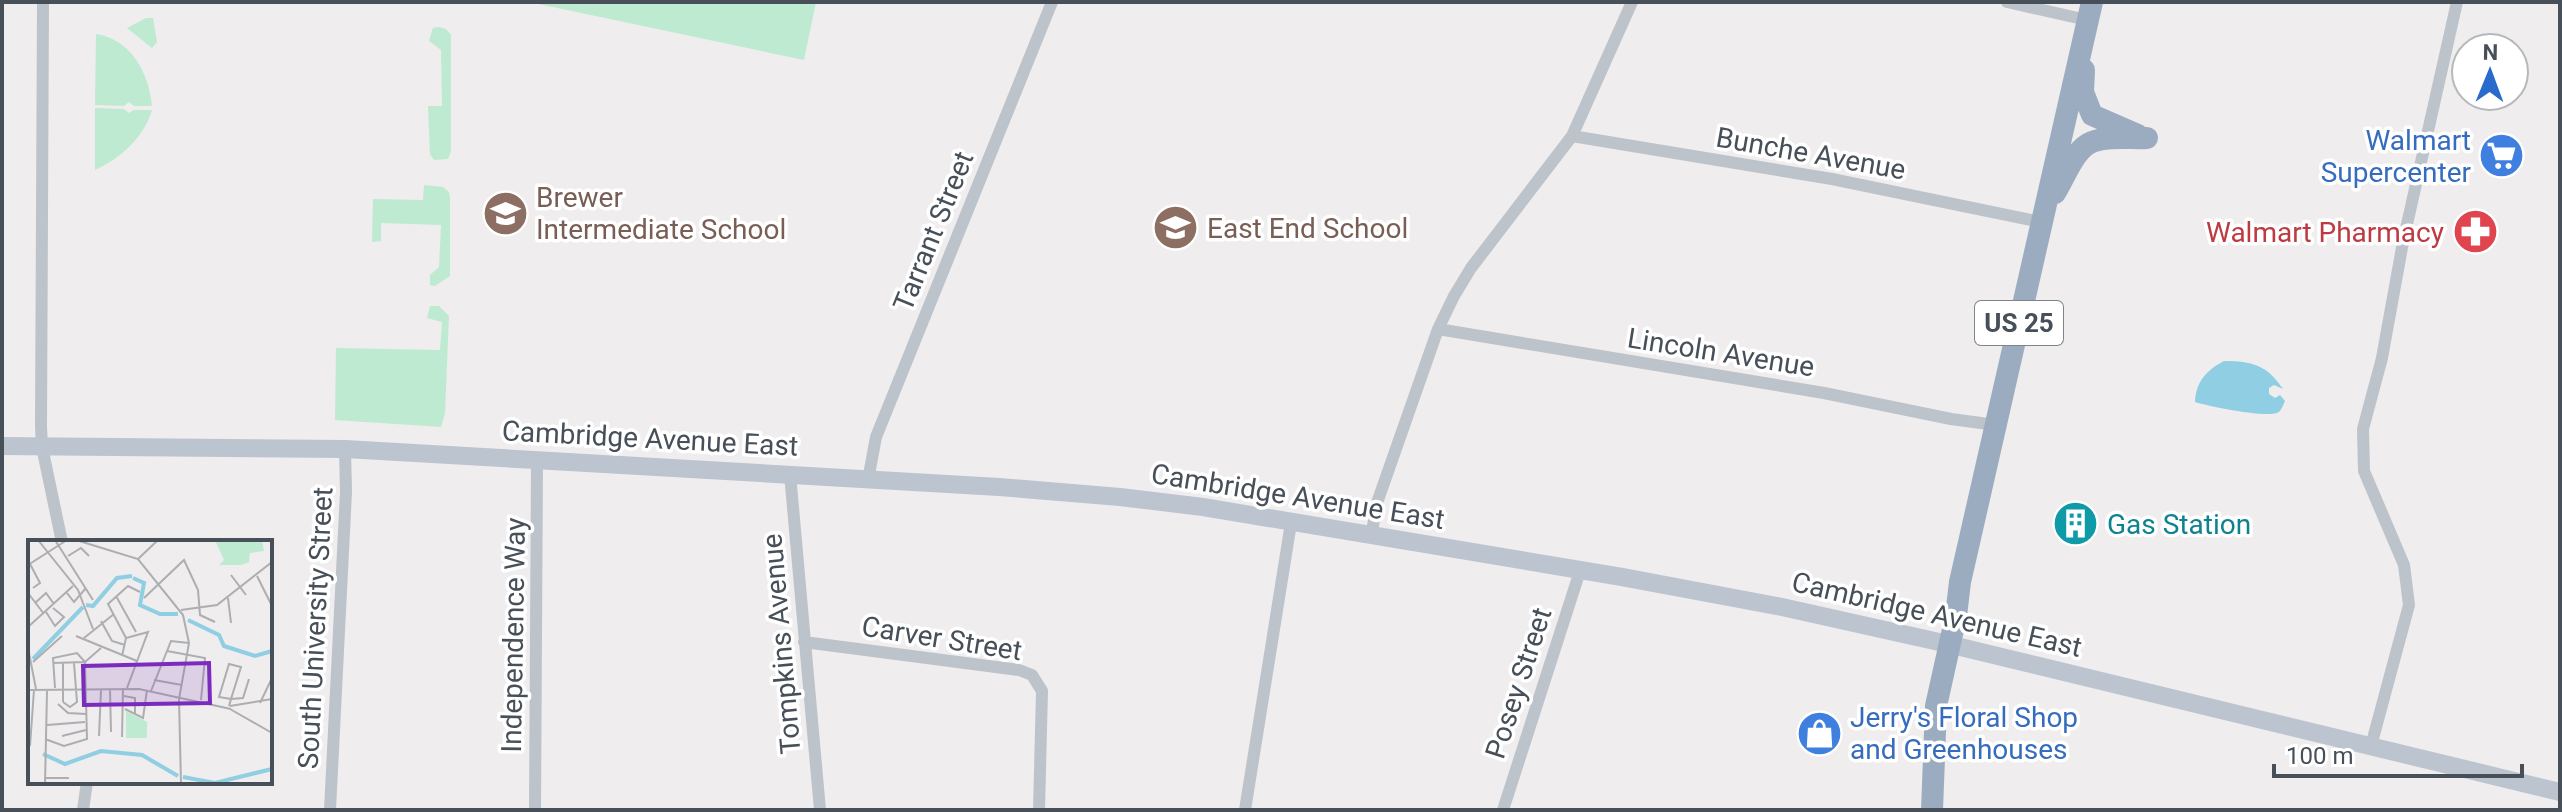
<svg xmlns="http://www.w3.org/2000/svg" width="2562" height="812" font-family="Roboto,sans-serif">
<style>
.green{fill:#beead1}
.water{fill:#8fcee3}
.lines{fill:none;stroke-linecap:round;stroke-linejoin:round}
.minor{stroke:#bcc3cb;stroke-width:12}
.secondary{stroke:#bcc4cf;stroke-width:18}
.trunk{stroke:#9cacc0;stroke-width:22}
.labels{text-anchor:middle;stroke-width:7;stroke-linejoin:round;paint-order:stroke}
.shield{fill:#fff;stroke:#7e848a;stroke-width:2}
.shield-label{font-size:26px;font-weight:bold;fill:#474f58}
.shop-label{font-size:28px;fill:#366cbe;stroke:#fff;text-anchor:end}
.street-label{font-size:28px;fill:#474f58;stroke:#fff}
.education-label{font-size:28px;fill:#785e54;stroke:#fff;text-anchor:start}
.health-label{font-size:28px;fill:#be3a42;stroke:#fff;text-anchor:end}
.culture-label{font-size:28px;fill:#0d838f;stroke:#fff;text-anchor:start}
.inset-river{fill:none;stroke:#8fcee3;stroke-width:4}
.inset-road{fill:none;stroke:#acaeb1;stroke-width:2}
.view{fill:#7b2cbf;fill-opacity:0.15;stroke:#7b2cbf;stroke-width:4}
.inset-edge{fill:none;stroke:#474f58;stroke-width:4}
</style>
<rect width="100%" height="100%" fill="#efeded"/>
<path class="green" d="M 529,2 L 816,2 L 804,60 Z
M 146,18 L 153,18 L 157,42 L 152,48 L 127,28 Z
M 439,27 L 446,29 L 451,35 L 451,151 L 448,159 L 434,160 L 430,154 L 428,106 L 442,106 L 441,50 L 429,41 L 433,28 Z
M 96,34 C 131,39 149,73 152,106 L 134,106 L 129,102 L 124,106 L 95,105 Z
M 95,108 L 124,109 L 129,113 L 134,110 L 152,110 C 145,136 120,159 95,170 Z
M 424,185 L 443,187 L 449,192 L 450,198 L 450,276 L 435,286 L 430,285 L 430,275 L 439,267 L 441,225 L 381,223 L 381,241 L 372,242 L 373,199 L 423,200 Z
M 430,306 L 439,306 L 449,316 L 445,413 L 441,427 L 335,420 L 336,348 L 440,350 L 442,322 L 427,318 Z"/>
<path class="water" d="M 2224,361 C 2252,361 2267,365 2283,389 L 2274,385 L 2269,388 L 2269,394 L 2275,398 L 2280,395 L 2285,401 C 2283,405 2282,409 2279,412 C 2269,419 2208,406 2195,402 C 2196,381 2207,370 2224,361 Z"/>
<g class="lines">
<path class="minor" d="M 43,2 L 41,426 L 42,447 L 62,542
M 2007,2 L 2087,20
M 1572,136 L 1832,179 L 2041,222
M 1438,329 L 1824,393 L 1951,419 L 1996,425
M 790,474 L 820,810
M 868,480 L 876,437 L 1052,2
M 1371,536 L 1378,500 L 1438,329 L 1454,296 L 1471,268 L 1572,136 L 1632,2
M 804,642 L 1019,670 L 1032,675 L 1042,691 L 1039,810
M 2371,746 L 2409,605 L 2404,565 L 2364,471 L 2363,429 L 2382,358 L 2403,242 L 2457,2
M 83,810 L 87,782
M 330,810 L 346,492 L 345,449
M 535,810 L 537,461
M 1245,810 L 1291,523
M 1503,810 L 1580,571"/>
<path class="secondary" d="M 2,446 L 345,449 L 999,487 L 1120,497 L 1203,507 L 1622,577 L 1782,607 L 1948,644 L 2560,792"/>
<path class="trunk" d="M 2084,70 L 2083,92 L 2092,115 L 2138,135
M 2055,193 C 2064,179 2073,153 2088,144 C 2103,135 2130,139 2147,138
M 1932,810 L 1936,706 L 1956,616 L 1960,582 L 2092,2"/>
</g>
<defs>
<symbol id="supermarket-disc" viewBox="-11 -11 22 22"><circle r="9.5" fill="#3f7fe0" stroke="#fff"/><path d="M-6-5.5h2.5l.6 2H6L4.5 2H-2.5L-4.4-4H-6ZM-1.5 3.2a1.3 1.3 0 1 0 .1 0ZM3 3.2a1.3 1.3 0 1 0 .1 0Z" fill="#fff"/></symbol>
<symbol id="school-disc" viewBox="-11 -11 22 22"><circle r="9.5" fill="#8d6e63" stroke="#fff"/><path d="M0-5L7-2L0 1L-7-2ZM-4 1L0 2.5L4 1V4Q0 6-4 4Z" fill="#fff"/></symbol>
<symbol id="pharmacy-disc" viewBox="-11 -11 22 22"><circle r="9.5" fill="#e0444e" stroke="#fff"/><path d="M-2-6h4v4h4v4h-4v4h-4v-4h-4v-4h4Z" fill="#fff"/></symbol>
<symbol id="building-disc" viewBox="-11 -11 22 22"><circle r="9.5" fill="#0f9aa8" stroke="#fff"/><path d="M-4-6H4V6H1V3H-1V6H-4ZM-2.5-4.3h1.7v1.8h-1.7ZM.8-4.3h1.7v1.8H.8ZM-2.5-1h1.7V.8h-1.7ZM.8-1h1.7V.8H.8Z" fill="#fff"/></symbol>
<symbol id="shop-disc" viewBox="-11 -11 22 22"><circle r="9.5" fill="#3f7fe0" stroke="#fff"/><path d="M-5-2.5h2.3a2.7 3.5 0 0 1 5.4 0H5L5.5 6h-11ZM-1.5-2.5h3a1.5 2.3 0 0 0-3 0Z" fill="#fff"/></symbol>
</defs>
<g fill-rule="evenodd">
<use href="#supermarket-disc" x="2476" y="130" width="51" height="51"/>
<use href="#school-disc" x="480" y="188" width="51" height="51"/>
<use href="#school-disc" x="1150" y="202" width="51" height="51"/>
<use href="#pharmacy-disc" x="2450" y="206" width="51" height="51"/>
<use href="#building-disc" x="2050" y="498" width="51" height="51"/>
<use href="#shop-disc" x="1794" y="708" width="51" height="51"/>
</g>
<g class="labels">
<rect class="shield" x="1975" y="301" width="88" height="44" rx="6"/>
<g class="shield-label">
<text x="2019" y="332">US 25</text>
</g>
<g class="shop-label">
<text x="2471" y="150">Walmart<tspan x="2471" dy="32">Supercenter</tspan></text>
<text x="1850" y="727" text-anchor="start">Jerry's Floral Shop<tspan x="1850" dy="32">and Greenhouses</tspan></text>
</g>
<g class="street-label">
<text transform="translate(1811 153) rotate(10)" y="10">Bunche Avenue</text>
<text transform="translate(933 231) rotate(-68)" y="10">Tarrant Street</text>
<text transform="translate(1721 352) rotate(9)" y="10">Lincoln Avenue</text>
<text transform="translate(650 438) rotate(3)" y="10">Cambridge Avenue East</text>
<text transform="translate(1298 496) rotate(9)" y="10">Cambridge Avenue East</text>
<text transform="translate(1937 614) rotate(13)" y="10">Cambridge Avenue East</text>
<text transform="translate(315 628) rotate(-87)" y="10">South University Street</text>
<text transform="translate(513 635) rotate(-89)" y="10">Independence Way</text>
<text transform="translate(942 638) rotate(9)" y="10">Carver Street</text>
<text transform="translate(781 644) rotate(-95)" y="10">Tompkins Avenue</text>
<text transform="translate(1518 683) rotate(-72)" y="10">Posey Street</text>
</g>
<g class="education-label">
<text x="536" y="207">Brewer<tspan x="536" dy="32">Intermediate School</tspan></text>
<text x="1207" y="238">East End School</text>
</g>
<g class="health-label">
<text x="2444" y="242">Walmart Pharmacy</text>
</g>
<g class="culture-label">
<text x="2107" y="534">Gas Station</text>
</g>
</g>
<g transform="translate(28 540)">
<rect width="244" height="244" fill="#efeded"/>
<path d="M 187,0 L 234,0 L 236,11 L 222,13 L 221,22 L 213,25 L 191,25 L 196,20 ZM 98,171 L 119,182 L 119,198 L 98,198 Z" fill="#beead1"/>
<path class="inset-river" d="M 105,38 L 116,43 L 112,65 L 132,74 L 150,74M 58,65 L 65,66 L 89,38 L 104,36M 160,80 L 191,95 L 196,106 L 227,116 L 244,111M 5,119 L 55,67M 15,214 L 37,224 L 73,211 L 114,215 L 150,236M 155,237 L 187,243 L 244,229"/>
<path class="inset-road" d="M 10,0 L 50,50 L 65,89M 27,0 L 65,60M 48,0 L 110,19 L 155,75 L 161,103 L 151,159 L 153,244M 40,16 L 53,8 L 61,16M 110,19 L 130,0M 2,24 L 12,43 L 5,48M 0,25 L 39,0M 203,35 L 218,55M 229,36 L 244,66M 0,53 L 16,74M 39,53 L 46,62 L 58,48M 88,56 L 108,92M 116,58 L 156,20 L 170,50 L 172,75 L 187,82M 200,58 L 203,83M 7,63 L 18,53 L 26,64M 153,70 L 189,65 L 244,22M 18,72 L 27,86 L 36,77 L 25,68M 73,81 L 84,101 L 97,105M 0,87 L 45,46M 48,96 L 109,121M 56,98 L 86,74M 98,98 L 80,64 L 100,46 L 112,52M 0,108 L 8,149M 139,111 L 177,118 L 173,160M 94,116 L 98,98 L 120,92 L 99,148M 5,122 L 34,96M 25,123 L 57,122 L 73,108M 126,140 L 154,145M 0,150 L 111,149 L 203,169M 82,150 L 83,192M 123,151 L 143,101 L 161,103M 96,156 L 107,158 L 107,174M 35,162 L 42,167 L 49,162 L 46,123M 35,162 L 35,123M 232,163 L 244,138M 30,164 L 40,173 L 58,174M 201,166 L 203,159 L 213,127 L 201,124 L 191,157 L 203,159 L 215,158 L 221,139M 202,166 L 244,159M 97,169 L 115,178 L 119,150M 202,169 L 244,193M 19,185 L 57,182M 34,196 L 58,190M 71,196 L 73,150M 94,197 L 95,148M 17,199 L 36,206 L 59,199 L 57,122 L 49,113 L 25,118 L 27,148M 2,206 L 6,150M 16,238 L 41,238M 17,244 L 19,151"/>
<path class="view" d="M 181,123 L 182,163 L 56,165 L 55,126 Z"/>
<rect width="244" height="244" class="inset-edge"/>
</g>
<rect width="2562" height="812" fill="none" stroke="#474f58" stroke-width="8"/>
<g transform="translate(2490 72) rotate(1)"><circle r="38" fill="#ffffff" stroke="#b5b9bc" stroke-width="2"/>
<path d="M0-6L14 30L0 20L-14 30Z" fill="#296acd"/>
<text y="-12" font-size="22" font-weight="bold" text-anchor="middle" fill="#474f58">N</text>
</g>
<path d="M2274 764v12h248v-12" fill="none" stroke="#474f58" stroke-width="4"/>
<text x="2286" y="764" font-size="24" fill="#474f58" stroke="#ffffff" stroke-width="6" paint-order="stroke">100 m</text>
</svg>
